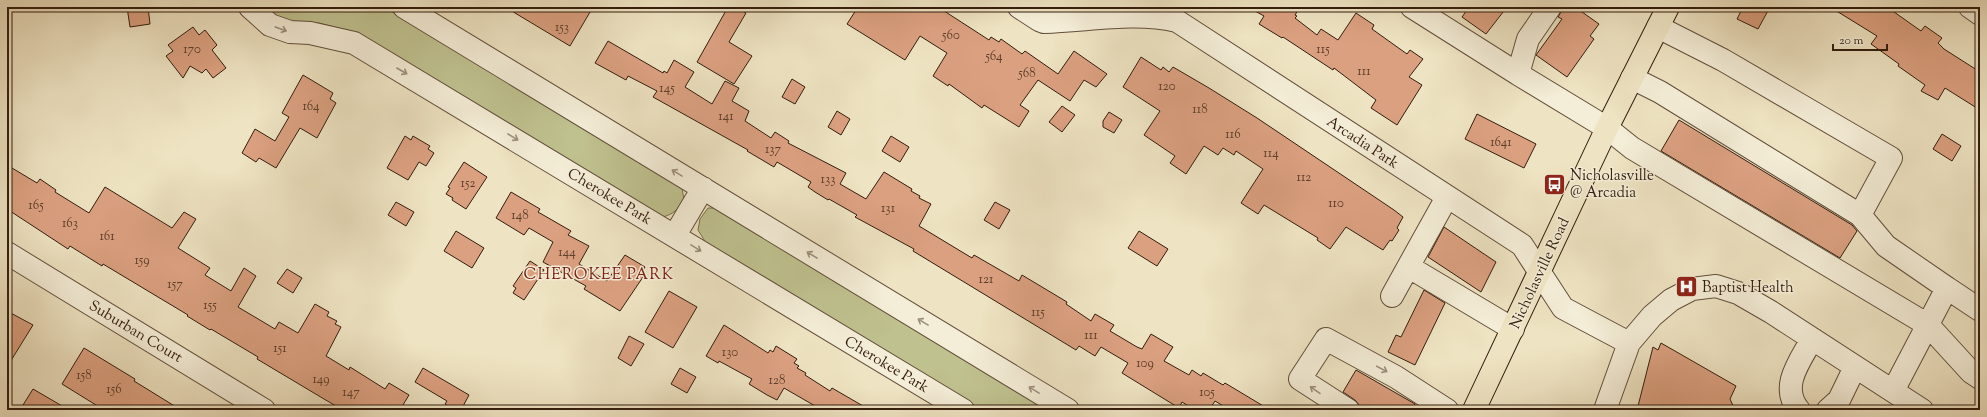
<svg xmlns="http://www.w3.org/2000/svg" width="1987" height="417" font-family="'Sorts Mill Goudy',serif">
<style>
.green{fill:#bfc18f;stroke:#796f4e}
.building{fill:#dba080;stroke:#331d0e}
.lines{fill:none;stroke-linecap:round;stroke-linejoin:round}
.minor-casing{stroke:#624e3b;stroke-width:24}
.major-casing{stroke:#331d0e;stroke-width:24}
.minor{stroke:#f4edd7;stroke-width:22}
.major{stroke:#eee3c2;stroke-width:22}
.oneway{stroke:#9d8f7d}
.labels{text-anchor:middle;stroke-width:3;stroke-linejoin:round;paint-order:stroke}
.number-label{font-size:13px;fill:#5d3e2a}
.street-label{font-size:15px;fill:#331d0e;stroke:#f4edd7}
.poi-label{font-size:15px;fill:#331d0e;stroke:#f4edd7;text-anchor:start}
.neighbourhood-label{font-size:16px;letter-spacing:1px;fill:#7a1f14;stroke:#f4edd7}
</style>
<rect width="100%" height="100%" fill="#eee3c2"/>
<filter id="stains"><feTurbulence type="fractalNoise" baseFrequency=".005" numOctaves="4"/><feColorMatrix values="0 0 0 0 .2 0 0 0 0 .09 0 0 0 0 .02 0 0 0 .5 -.17"/></filter>
<radialGradient id="worn" r=".72"><stop offset=".6" stop-color="#630" stop-opacity="0"/><stop offset="1" stop-color="#630" stop-opacity=".3"/></radialGradient>
<path class="green" d="M 265,7 L 384,7 L 673,179 L 682,188 L 684,200 C 678,210 673,214 663,217 L 350,31 L 319,23 L 286,23 Z
M 708,208 L 715,208 L 1045,407 L 1046,410 L 980,410 L 706,243 L 698,230 L 700,219 Z"/>
<path class="building" d="M 127,7 L 148,7 L 150,24 L 130,27 Z
M 505,7 L 593,7 L 570,46 Z
M 728,7 L 735,7 L 746,13 L 729,42 L 752,56 L 734,84 L 697,62 Z
M 858,7 L 938,7 L 989,40 L 991,37 L 999,42 L 1001,39 L 1022,54 L 1025,51 L 1058,74 L 1074,51 L 1107,74 L 1096,87 L 1084,80 L 1070,101 L 1038,80 L 1020,105 L 1029,111 L 1019,127 L 984,105 L 982,108 L 949,84 L 948,86 L 933,76 L 947,53 L 920,36 L 905,60 L 847,24 Z
M 1248,7 L 1300,7 L 1295,15 L 1297,16 L 1295,18 L 1317,35 L 1321,29 L 1338,40 L 1356,13 L 1374,25 L 1372,29 L 1407,54 L 1410,50 L 1423,59 L 1409,77 L 1422,85 L 1397,125 L 1371,108 L 1376,100 L 1334,68 L 1333,70 L 1283,37 L 1282,38 L 1259,24 L 1264,16 Z
M 1469,7 L 1507,7 L 1486,34 L 1462,17 Z
M 1564,7 L 1575,7 L 1599,24 L 1590,36 L 1594,39 L 1567,77 L 1536,55 L 1562,19 L 1558,17 Z
M 1743,7 L 1770,7 L 1758,29 L 1737,19 Z
M 1830,7 L 1887,7 L 1921,31 L 1925,26 L 1942,38 L 1938,43 L 1944,49 L 1980,72 L 1980,110 L 1945,88 L 1938,100 L 1921,91 L 1925,85 L 1898,66 L 1899,64 L 1871,44 L 1877,36 Z
M 193,27 L 199,35 L 205,30 L 217,45 L 212,50 L 226,68 L 213,78 L 206,69 L 202,73 L 190,66 L 183,78 L 166,56 L 173,51 L 168,45 Z
M 608,41 L 663,73 L 664,71 L 667,73 L 674,60 L 694,72 L 685,87 L 712,104 L 725,81 L 739,88 L 732,101 L 749,111 L 745,121 L 771,138 L 775,132 L 789,141 L 788,143 L 846,173 L 840,184 L 866,199 L 884,172 L 912,189 L 911,191 L 920,196 L 919,198 L 931,204 L 919,226 L 972,258 L 974,255 L 1019,281 L 1022,275 L 1067,302 L 1066,304 L 1091,321 L 1095,314 L 1114,325 L 1110,331 L 1137,347 L 1142,349 L 1151,334 L 1173,347 L 1164,361 L 1189,375 L 1192,370 L 1201,376 L 1203,373 L 1223,385 L 1225,383 L 1270,410 L 1230,410 L 1215,401 L 1209,410 L 1195,410 L 1182,402 L 1179,408 L 1122,373 L 1128,363 L 1101,347 L 1095,356 L 1079,346 L 1076,350 L 913,251 L 914,249 L 855,217 L 857,215 L 829,199 L 828,200 L 815,192 L 808,187 L 811,182 L 777,162 L 774,167 L 747,151 L 748,150 L 653,97 L 657,91 L 628,76 L 626,80 L 595,63 Z
M 1141,57 L 1161,70 L 1163,67 L 1169,72 L 1173,67 L 1209,88 L 1257,118 L 1394,210 L 1403,217 L 1397,228 L 1399,230 L 1392,241 L 1390,240 L 1383,250 L 1346,227 L 1330,249 L 1317,240 L 1318,238 L 1264,205 L 1258,214 L 1241,203 L 1263,169 L 1236,151 L 1234,155 L 1223,148 L 1218,155 L 1204,146 L 1186,174 L 1170,163 L 1175,156 L 1144,135 L 1160,111 L 1123,87 Z
M 303,75 L 333,93 L 330,99 L 336,103 L 317,138 L 300,128 L 276,168 L 259,158 L 256,162 L 242,153 L 255,129 L 275,141 L 289,117 L 282,113 Z
M 792,79 L 805,87 L 795,104 L 782,97 Z
M 1062,106 L 1075,115 L 1062,132 L 1049,122 Z
M 837,111 L 850,119 L 841,135 L 828,127 Z
M 1109,112 L 1122,120 L 1114,133 L 1103,127 L 1103,121 Z
M 1477,114 L 1536,144 L 1524,168 L 1465,139 Z
M 1679,120 L 1852,225 L 1857,231 L 1840,258 L 1661,151 Z
M 1942,134 L 1961,146 L 1952,161 L 1933,149 Z
M 405,136 L 411,140 L 413,136 L 430,146 L 428,149 L 434,153 L 426,166 L 419,162 L 408,180 L 387,168 Z
M 891,136 L 909,147 L 900,162 L 882,151 Z
M 464,162 L 487,177 L 466,209 L 452,200 L 453,198 L 446,194 L 450,188 L 448,187 Z
M 7,165 L 37,183 L 40,179 L 56,190 L 55,192 L 89,213 L 105,187 L 172,228 L 184,212 L 196,219 L 178,248 L 210,268 L 205,275 L 231,291 L 244,268 L 256,276 L 238,307 L 275,329 L 279,322 L 298,333 L 315,304 L 329,312 L 327,316 L 337,321 L 335,324 L 341,327 L 326,356 L 349,370 L 350,367 L 385,389 L 389,383 L 409,395 L 400,410 L 343,410 L 324,399 L 257,359 L 258,357 L 211,329 L 210,330 L 187,316 L 188,315 L 103,264 L 102,266 L 70,246 L 68,249 L 7,209 Z
M 511,192 L 540,209 L 538,212 L 571,231 L 568,235 L 589,246 L 579,264 L 607,281 L 625,255 L 645,267 L 642,272 L 645,274 L 620,311 L 584,289 L 586,286 L 543,262 L 553,242 L 529,228 L 524,235 L 496,218 Z
M 396,202 L 414,212 L 406,226 L 388,215 Z
M 995,202 L 1010,210 L 999,229 L 984,220 Z
M 1444,227 L 1496,262 L 1481,292 L 1428,257 Z
M 456,231 L 484,248 L 472,268 L 444,251 Z
M 1139,231 L 1168,249 L 1157,266 L 1128,248 Z
M 530,261 L 544,270 L 524,300 L 513,293 L 516,288 L 513,286 Z
M 287,269 L 302,278 L 293,293 L 277,283 Z
M 1424,290 L 1445,303 L 1415,365 L 1388,352 L 1396,335 L 1401,337 Z
M 669,291 L 697,307 L 673,348 L 645,332 Z
M 7,311 L 33,325 L 7,367 Z
M 724,325 L 768,353 L 770,350 L 773,352 L 776,346 L 797,359 L 794,363 L 799,366 L 797,368 L 806,373 L 805,375 L 830,391 L 832,388 L 870,410 L 822,410 L 784,388 L 777,400 L 767,395 L 749,384 L 752,379 L 719,361 L 718,363 L 706,356 Z
M 629,336 L 644,344 L 631,366 L 618,358 Z
M 1661,343 L 1736,386 L 1730,399 L 1735,410 L 1637,410 L 1653,347 L 1658,350 Z
M 84,348 L 135,379 L 134,381 L 181,410 L 104,410 L 62,384 Z
M 423,368 L 469,395 L 461,410 L 455,410 L 445,404 L 447,401 L 415,382 Z
M 680,368 L 696,377 L 687,393 L 671,384 Z
M 1356,370 L 1415,404 L 1411,410 L 1365,410 L 1360,406 L 1355,400 L 1343,392 Z
M 33,389 L 69,410 L 31,410 L 23,405 Z"/>
<g class="lines">
<defs>
<path id="minor" d="M 250,7 L 270,25 L 290,32 L 310,33 L 354,43 L 963,410
M 404,7 L 1068,410
M 1019,7 L 1039,20 L 1044,22 C 1088,21 1134,11 1177,21 L 1522,245 L 1563,308 L 1629,343
M 1412,7 L 1518,74 L 1528,39 L 1550,7
M 1970,7 L 1980,14
M 1518,74 L 1607,128 L 1632,148 L 1928,325 L 1971,372 L 1980,378
M 1632,78 L 1660,92 L 1860,215 L 1891,158 L 1723,60 L 1658,27
M 1860,215 L 1886,246 L 1947,288
M 675,235 L 703,188
M 7,253 L 264,410
M 1409,267 L 1513,329
M 1392,296 L 1447,197
M 1893,391 L 1947,288 L 1980,310
M 1348,410 L 1300,379 L 1326,339 L 1396,377 L 1447,410
M 1605,410 L 1629,343 L 1652,316 L 1671,300 L 1692,289 L 1716,286 L 1738,293 L 1771,312 L 1922,410
M 1799,410 C 1779,387 1800,361 1812,339
M 1828,410 L 1839,400 L 1855,367"/>
<path id="major" d="M 1474,410 L 1607,128 L 1668,7"/>
</defs>
<use href="#minor" class="minor-casing"/>
<use href="#major" class="major-casing"/>
<use href="#minor" class="minor"/>
<use href="#major" class="major"/>
</g>
<defs><path id="oneway-shaft" d="M-6 0H5M1.5-3L5.5 0L1.5 3" fill="none" stroke-width="1.6" stroke-linecap="round" stroke-linejoin="round"/></defs>
<g class="oneway">
<use href="#oneway-shaft" transform="translate(281 29) rotate(20)"/>
<use href="#oneway-shaft" transform="translate(402 71) rotate(30)"/>
<use href="#oneway-shaft" transform="translate(513 137) rotate(31)"/>
<use href="#oneway-shaft" transform="translate(677 173) rotate(-149)"/>
<use href="#oneway-shaft" transform="translate(696 248) rotate(31)"/>
<use href="#oneway-shaft" transform="translate(812 255) rotate(-149)"/>
<use href="#oneway-shaft" transform="translate(923 322) rotate(-149)"/>
<use href="#oneway-shaft" transform="translate(1382 369) rotate(28)"/>
<use href="#oneway-shaft" transform="translate(1034 390) rotate(-149)"/>
<use href="#oneway-shaft" transform="translate(1315 390) rotate(-145)"/>
</g>
<defs>
<symbol id="bus-square" viewBox="-11 -11 22 22"><rect x="-9" y="-9" width="18" height="18" rx="4" fill="#8f2418" stroke="#f4edd7"/><path d="M-5-6H5V4H4V6H2V4H-2V6H-4V4H-5ZM-3.5-4V0h7V-4ZM-3.5 1.2v1.5H-2V1.2ZM2 1.2v1.5H3.5V1.2Z" fill="#fff"/></symbol>
<symbol id="hospital-square" viewBox="-11 -11 22 22"><rect x="-9" y="-9" width="18" height="18" rx="4" fill="#8f2418" stroke="#f4edd7"/><path d="M-5-5h3v3.5h4V-5h3V5h-3V1.5h-4V5h-3Z" fill="#fff"/></symbol>
</defs>
<g fill-rule="evenodd">
<use href="#bus-square" x="1542" y="172" width="25" height="25"/>
<use href="#hospital-square" x="1674" y="274" width="25" height="25"/>
</g>
<g class="labels">
<g class="number-label">
<text x="562" y="31">153</text>
<text x="951" y="39">560</text>
<text x="192" y="53">170</text>
<text x="1323" y="53">115</text>
<text x="994" y="60">564</text>
<text x="1364" y="75">111</text>
<text x="1027" y="77">568</text>
<text x="1167" y="90">120</text>
<text x="667" y="92">145</text>
<text x="311" y="110">164</text>
<text x="1200" y="113">118</text>
<text x="726" y="120">141</text>
<text x="1233" y="138">116</text>
<text x="1501" y="146">1641</text>
<text x="773" y="153">137</text>
<text x="1271" y="157">114</text>
<text x="1304" y="181">112</text>
<text x="828" y="183">133</text>
<text x="468" y="187">152</text>
<text x="1336" y="207">110</text>
<text x="36" y="209">165</text>
<text x="888" y="212">131</text>
<text x="520" y="219">148</text>
<text x="70" y="227">163</text>
<text x="107" y="240">161</text>
<text x="567" y="256">144</text>
<text x="142" y="264">159</text>
<text x="986" y="283">121</text>
<text x="175" y="288">157</text>
<text x="210" y="309">155</text>
<text x="1038" y="316">115</text>
<text x="1091" y="339">111</text>
<text x="280" y="352">151</text>
<text x="730" y="356">130</text>
<text x="1145" y="367">109</text>
<text x="84" y="379">158</text>
<text x="321" y="383">149</text>
<text x="777" y="384">128</text>
<text x="114" y="393">156</text>
<text x="351" y="396">147</text>
<text x="1207" y="396">105</text>
</g>
<g class="street-label">
<text transform="translate(1363 142) rotate(33)" y="5">Arcadia Park</text>
<text transform="translate(610 196) rotate(31)" y="5">Cherokee Park</text>
<text transform="translate(1539 273) rotate(-65)" y="5">Nicholasville Road</text>
<text transform="translate(136 331) rotate(31)" y="5">Suburban Court</text>
<text transform="translate(887 364) rotate(31)" y="5">Cherokee Park</text>
</g>
<g class="poi-label">
<text x="1570" y="180">Nicholasville<tspan x="1570" dy="17">@ Arcadia</tspan></text>
<text x="1702" y="292">Baptist Health</text>
</g>
<g class="neighbourhood-label">
<text x="599" y="279">CHEROKEE PARK</text>
</g>
</g>
<rect width="1987" height="417" fill="none" stroke="#eee3c2" stroke-width="24"/>
<rect x="8" y="8" width="1971" height="401" fill="none" stroke="#331d0e" stroke-width="2"/>
<rect x="12" y="12" width="1963" height="393" fill="none" stroke="#331d0e"/>
<path d="M1833 44v6h54v-6" fill="none" stroke="#331d0e" stroke-width="2"/>
<text x="1839" y="44" font-size="12" fill="#331d0e" stroke="#f4edd7" stroke-width="3" paint-order="stroke">20 m</text>
<rect width="100%" height="100%" filter="url(#stains)"/>
<rect width="100%" height="100%" fill="url(#worn)"/>
</svg>
